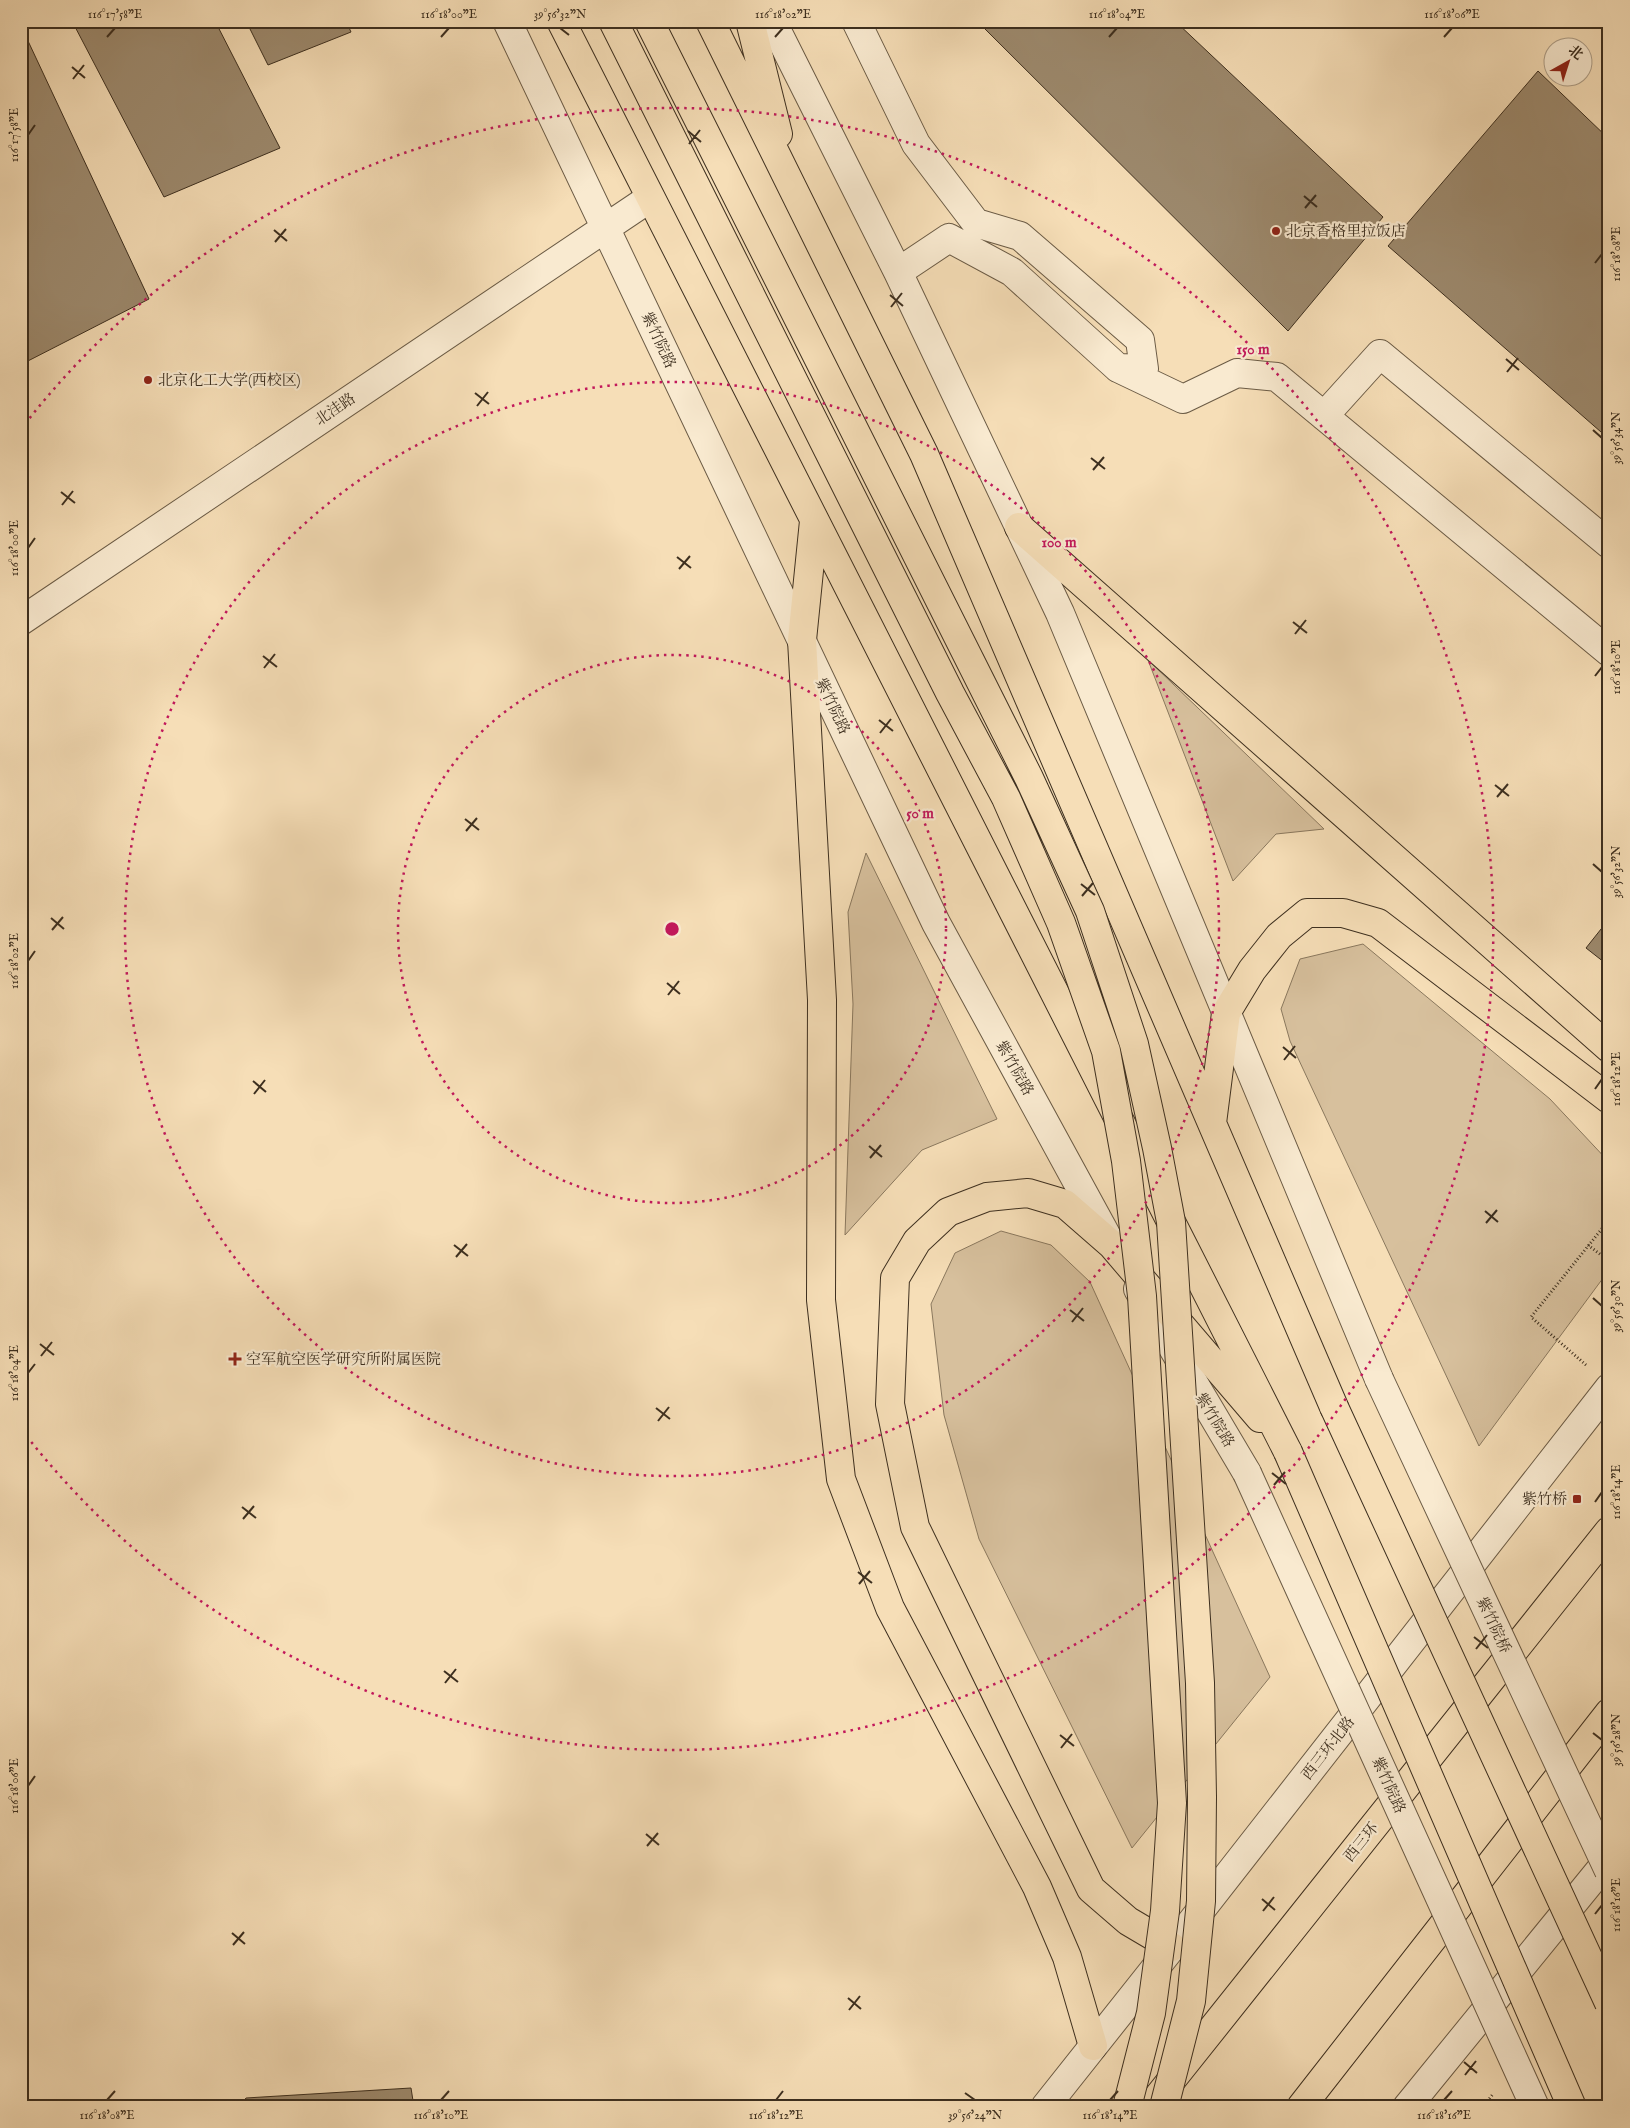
<svg xmlns="http://www.w3.org/2000/svg" width="1630" height="2128" font-family="'IM FELL English','Noto Serif SC',serif">
<style>
.green{fill:#d7c09d;stroke:#8a785e}
.building{fill:#9d8a6e;stroke:#3d2f1f}
.lines{fill:none;stroke-linecap:round;stroke-linejoin:round}
.minor-casing{stroke:#6b5b45;stroke-width:30}
.highway-casing{stroke:#3d2f1f;stroke-width:30}
.path{stroke:#3d2f1f;stroke-width:3;stroke-dasharray:1 2.5;stroke-linecap:butt}
.minor{stroke:#f9ead0;stroke-width:28}
.highway{stroke:#f6deb7;stroke-width:28}
.minor-bridge-casing{stroke:#6b5b45;stroke-width:30;stroke-linecap:butt}
.highway-bridge-casing{stroke:#3d2f1f;stroke-width:30;stroke-linecap:butt}
.minor-bridge{stroke:#f9ead0;stroke-width:28}
.highway-bridge{stroke:#f6deb7;stroke-width:28}
.ticks{fill:none;stroke:#3d2f1f;stroke-width:2}
.ring{fill:none;stroke:#c2185b;stroke-width:2.5;stroke-dasharray:2.5 5}
.poi-dot{fill:#8f2418;stroke:#f9ead0;stroke-width:2}
.labels{text-anchor:middle;stroke-width:4.5;stroke-linejoin:round;paint-order:stroke}
.poi-label{font-size:15px;fill:#3d2f1f;stroke:#f9ead0;text-anchor:start}
.street-label{font-size:15px;fill:#3d2f1f;stroke:#f9ead0}
.centre{fill:#c2185b;stroke:#f9ead0;stroke-width:2.5}
.ring-label{font-size:15px;text-anchor:middle;font-weight:bold;fill:#c2185b;stroke:#f9ead0;stroke-width:4.5;stroke-linejoin:round;paint-order:stroke}
.neatline{fill:none;stroke:#3d2f1f;stroke-width:2}
.ticks-label{font-size:12px;text-anchor:middle;fill:#3d2f1f}
</style>
<rect width="100%" height="100%" fill="#f6deb7"/>
<filter id="stains"><feTurbulence type="fractalNoise" baseFrequency=".004" numOctaves="4"/><feColorMatrix values="0 0 0 0 .2 0 0 0 0 .09 0 0 0 0 .02 0 0 0 .5 -.17"/></filter>
<radialGradient id="worn" r=".72"><stop offset=".6" stop-color="#630" stop-opacity="0"/><stop offset="1" stop-color="#630" stop-opacity=".3"/></radialGradient>
<path class="green" d="M 1148,660 L 1324,829 L 1276,834 L 1233,881 Z
M 866,853 L 997,1119 L 922,1150 L 845,1235 L 853,1004 L 848,912 Z
M 1363,944 L 1550,1099 L 1609,1162 L 1609,1270 L 1479,1446 L 1290,1041 L 1281,1009 L 1300,959 Z
M 1001,1231 L 1051,1245 L 1090,1282 L 1270,1677 L 1132,1848 L 979,1539 L 944,1415 L 931,1304 L 955,1253 Z"/>
<path class="building" d="M 72,21 L 215,21 L 280,148 L 164,197 Z
M 246,21 L 346,21 L 351,32 L 268,65 Z
M 993,21 L 1175,21 L 1383,217 L 1288,331 L 985,29 Z
M 21,26 L 149,299 L 22,364 L 21,363 Z
M 1538,71 L 1609,139 L 1609,439 L 1388,246 Z
M 1609,919 L 1609,966 L 1586,948 Z
M 411,2088 L 414,2107 L 239,2107 L 246,2098 Z"/>
<g class="lines">
<defs>
<path id="minor" d="M 507,21 L 936,923 L 1110,1242
M 772,21 L 898,272 L 1060,613 L 1379,1379
M 856,21 L 916,144 L 976,223 L 1020,236 L 1140,340 L 1144,369 L 1118,368
M 898,272 L 949,238 L 1012,272 L 1118,368 L 1183,399 L 1237,373 L 1277,377 L 1609,652
M 1324,416 L 1380,354 L 1609,544
M 21,621 L 650,198
M 1138,1289 L 1247,1473
M 1045,2107 L 1172,1947 L 1609,1388
M 1407,2107 L 1609,1859"/>
<path id="highway" d="M 561,21 L 1288,1452
M 710,21 L 924,454 L 1334,1407
M 750,21 L 778,134
M 814,521 L 802,640 L 822,1000 L 821,1300 L 841,1479 L 890,1608 L 1037,1887 L 1067,1957 L 1093,2046
M 1019,527 L 1609,1048
M 1212,1123 L 1226,1013 L 1252,970 L 1279,936 L 1307,913 L 1343,913 L 1378,923 L 1609,1099
M 1172,1947 L 1128,1921 L 1091,1889 L 915,1527 L 890,1404 L 895,1278 L 917,1241 L 948,1212 L 987,1197 L 1028,1193 L 1065,1204 L 1112,1245 L 1260,1418
M 1150,2107 L 1609,1531
M 1301,2107 L 1609,1713"/>
</defs>
<use href="#minor" class="minor-casing"/>
<use href="#highway" class="highway-casing"/>
<path class="path" d="M 1588,1245 L 1609,1261
M 1586,1365 L 1531,1317 L 1609,1220
M 1483,2107 L 1493,2094"/>
<use href="#minor" class="minor"/>
<use href="#highway" class="highway"/>
<defs>
<path id="minor-bridge" d="M 1379,1379 L 1609,1871
M 1247,1473 L 1535,2107"/>
<path id="highway-bridge" d="M 613,21 L 950,693 L 1006,798 L 1061,923 L 1106,1051 L 1126,1161 L 1142,1296 L 1172,1803 L 1165,1911 L 1151,2013 L 1127,2107
M 649,21 L 1029,778 L 1090,911 L 1134,1044 L 1157,1148 L 1171,1222 L 1200,1683 L 1202,1797 L 1201,1901 L 1191,2001 L 1164,2107
M 1334,1407 L 1609,2003
M 1288,1452 L 1572,2107"/>
</defs>
<use href="#minor-bridge" class="minor-bridge-casing"/>
<use href="#highway-bridge" class="highway-bridge-casing"/>
<use href="#minor-bridge" class="minor-bridge"/>
<use href="#highway-bridge" class="highway-bridge"/>
</g>
<path class="ticks" d="M 560,28 L 569,35M 107,37 L 115,28M 441,37 L 449,28M 775,37 L 783,28M 1109,37 L 1117,28M 1444,37 L 1452,28M 72,67 L 85,78M 73,79 L 84,65M 688,131 L 701,142M 28,135 L 35,125M 689,144 L 700,130M 1304,196 L 1317,207M 1305,208 L 1316,195M 274,230 L 287,241M 275,242 L 286,229M 1595,263 L 1602,254M 890,295 L 903,306M 891,307 L 902,293M 1506,359 L 1519,370M 1507,372 L 1518,358M 475,393 L 489,404M 477,406 L 488,392M 1593,430 L 1602,438M 1091,458 L 1105,469M 1093,470 L 1104,457M 61,492 L 75,503M 62,505 L 73,491M 28,548 L 35,538M 677,557 L 691,568M 679,569 L 690,556M 1293,622 L 1307,633M 1295,634 L 1306,620M 263,656 L 277,667M 264,668 L 275,654M 1595,676 L 1602,667M 879,720 L 893,731M 880,733 L 891,719M 1495,785 L 1509,796M 1497,797 L 1508,784M 465,819 L 479,830M 466,831 L 477,818M 1593,864 L 1602,872M 1081,884 L 1095,895M 1082,896 L 1093,883M 51,918 L 64,929M 52,930 L 63,917M 28,961 L 35,951M 667,983 L 680,994M 668,995 L 679,981M 1283,1047 L 1296,1058M 1284,1060 L 1295,1046M 253,1081 L 266,1092M 1595,1089 L 1602,1079M 254,1094 L 265,1080M 869,1146 L 882,1157M 870,1158 L 881,1145M 1485,1211 L 1498,1222M 1486,1223 L 1497,1210M 454,1245 L 468,1256M 456,1257 L 467,1244M 1593,1298 L 1602,1306M 1070,1310 L 1084,1321M 1072,1322 L 1083,1308M 40,1344 L 54,1355M 41,1356 L 52,1342M 28,1373 L 35,1364M 656,1408 L 670,1419M 658,1421 L 669,1407M 1272,1473 L 1286,1484M 1274,1485 L 1285,1472M 1595,1502 L 1602,1492M 242,1507 L 256,1518M 243,1519 L 254,1506M 858,1572 L 872,1583M 859,1584 L 870,1571M 1474,1637 L 1488,1648M 1476,1649 L 1487,1635M 444,1671 L 458,1682M 445,1683 L 456,1669M 1593,1733 L 1602,1740M 1060,1735 L 1074,1746M 1061,1748 L 1072,1734M 28,1786 L 35,1776M 646,1834 L 659,1845M 647,1846 L 658,1833M 1262,1899 L 1275,1910M 1263,1911 L 1274,1897M 1595,1914 L 1602,1905M 232,1933 L 245,1944M 233,1945 L 244,1932M 848,1998 L 861,2009M 849,2010 L 860,1996M 1464,2062 L 1477,2073M 1465,2075 L 1476,2061M 965,2093 L 975,2100M 107,2100 L 115,2091M 441,2100 L 449,2091M 776,2100 L 783,2091M 1110,2100 L 1118,2091M 1444,2100 L 1452,2091"/>
<g class="ring">
<circle cx="672" cy="929" r="274"/>
<circle cx="672" cy="929" r="547"/>
<path d="M25 424A821 821 0 1 1 25 1434"/>
</g>
<g class="poi-dot">
<circle cx="1276" cy="231" r="5"/>
<circle cx="148" cy="380" r="5"/>
<path d="M232.5 1351.5h5v5h5v5h-5v5h-5v-5h-5v-5h5z"/>
<rect x="1572" y="1494" width="10" height="10" rx="2.5"/>
</g>
<g class="labels">
<g class="poi-label">
<text x="1286" y="236">北京香格里拉饭店</text>
<text x="158" y="385">北京化工大学(西校区)</text>
<text x="246" y="1364">空军航空医学研究所附属医院</text>
<text x="1567" y="1504" text-anchor="end">紫竹桥</text>
</g>
<g class="street-label">
<text transform="translate(659 340) rotate(65)" y="5">紫竹院路</text>
<text transform="translate(335 409) rotate(-34)" y="5">北洼路</text>
<text transform="translate(833 706) rotate(65)" y="5">紫竹院路</text>
<text transform="translate(1015 1068) rotate(61)" y="5">紫竹院路</text>
<text transform="translate(1215 1420) rotate(59)" y="5">紫竹院路</text>
<text transform="translate(1494 1625) rotate(65)" y="5">紫竹院桥</text>
<text transform="translate(1328 1748) rotate(-52)" y="5">西三环北路</text>
<text transform="translate(1389 1785) rotate(66)" y="5">紫竹院路</text>
<text transform="translate(1361 1842) rotate(-51)" y="5">西三环</text>
</g>
</g>
<circle cx="672" cy="929" r="8" class="centre"/>
<g class="ring-label">
<text x="1253" y="354">150 m</text>
<text x="1059" y="547">100 m</text>
<text x="920" y="818">50 m</text>
</g>
<rect width="1630" height="2128" fill="none" stroke="#f6deb7" stroke-width="55"/>
<g transform="translate(1568 62) rotate(39)"><circle r="24" fill="#f9ead0" stroke="#ae9f89"/>
<path d="M0-4L9 19L0 12L-9 19Z" fill="#8f2418"/>
<text y="-8" font-size="14" font-weight="bold" text-anchor="middle" fill="#3d2f1f">北</text>
</g>
<rect x="28" y="28" width="1574" height="2072" class="neatline"/>
<g class="ticks-label">
<text x="115" y="18">116°17'58"E</text>
<text x="449" y="18">116°18'00"E</text>
<text x="560" y="18">39°56'32"N</text>
<text x="783" y="18">116°18'02"E</text>
<text x="1117" y="18">116°18'04"E</text>
<text x="1452" y="18">116°18'06"E</text>
<text transform="translate(14 135) rotate(-90)" y="4">116°17'58"E</text>
<text transform="translate(1616 254) rotate(-90)" y="4">116°18'08"E</text>
<text transform="translate(1616 438) rotate(-90)" y="4">39°56'34"N</text>
<text transform="translate(14 548) rotate(-90)" y="4">116°18'00"E</text>
<text transform="translate(1616 667) rotate(-90)" y="4">116°18'10"E</text>
<text transform="translate(1616 872) rotate(-90)" y="4">39°56'32"N</text>
<text transform="translate(14 961) rotate(-90)" y="4">116°18'02"E</text>
<text transform="translate(1616 1079) rotate(-90)" y="4">116°18'12"E</text>
<text transform="translate(1616 1306) rotate(-90)" y="4">39°56'30"N</text>
<text transform="translate(14 1373) rotate(-90)" y="4">116°18'04"E</text>
<text transform="translate(1616 1492) rotate(-90)" y="4">116°18'14"E</text>
<text transform="translate(1616 1740) rotate(-90)" y="4">39°56'28"N</text>
<text transform="translate(14 1786) rotate(-90)" y="4">116°18'06"E</text>
<text transform="translate(1616 1905) rotate(-90)" y="4">116°18'16"E</text>
<text x="107" y="2119">116°18'08"E</text>
<text x="441" y="2119">116°18'10"E</text>
<text x="776" y="2119">116°18'12"E</text>
<text x="975" y="2119">39°56'24"N</text>
<text x="1110" y="2119">116°18'14"E</text>
<text x="1444" y="2119">116°18'16"E</text>
</g>
<rect width="100%" height="100%" filter="url(#stains)"/>
<rect width="100%" height="100%" fill="url(#worn)"/>
</svg>
